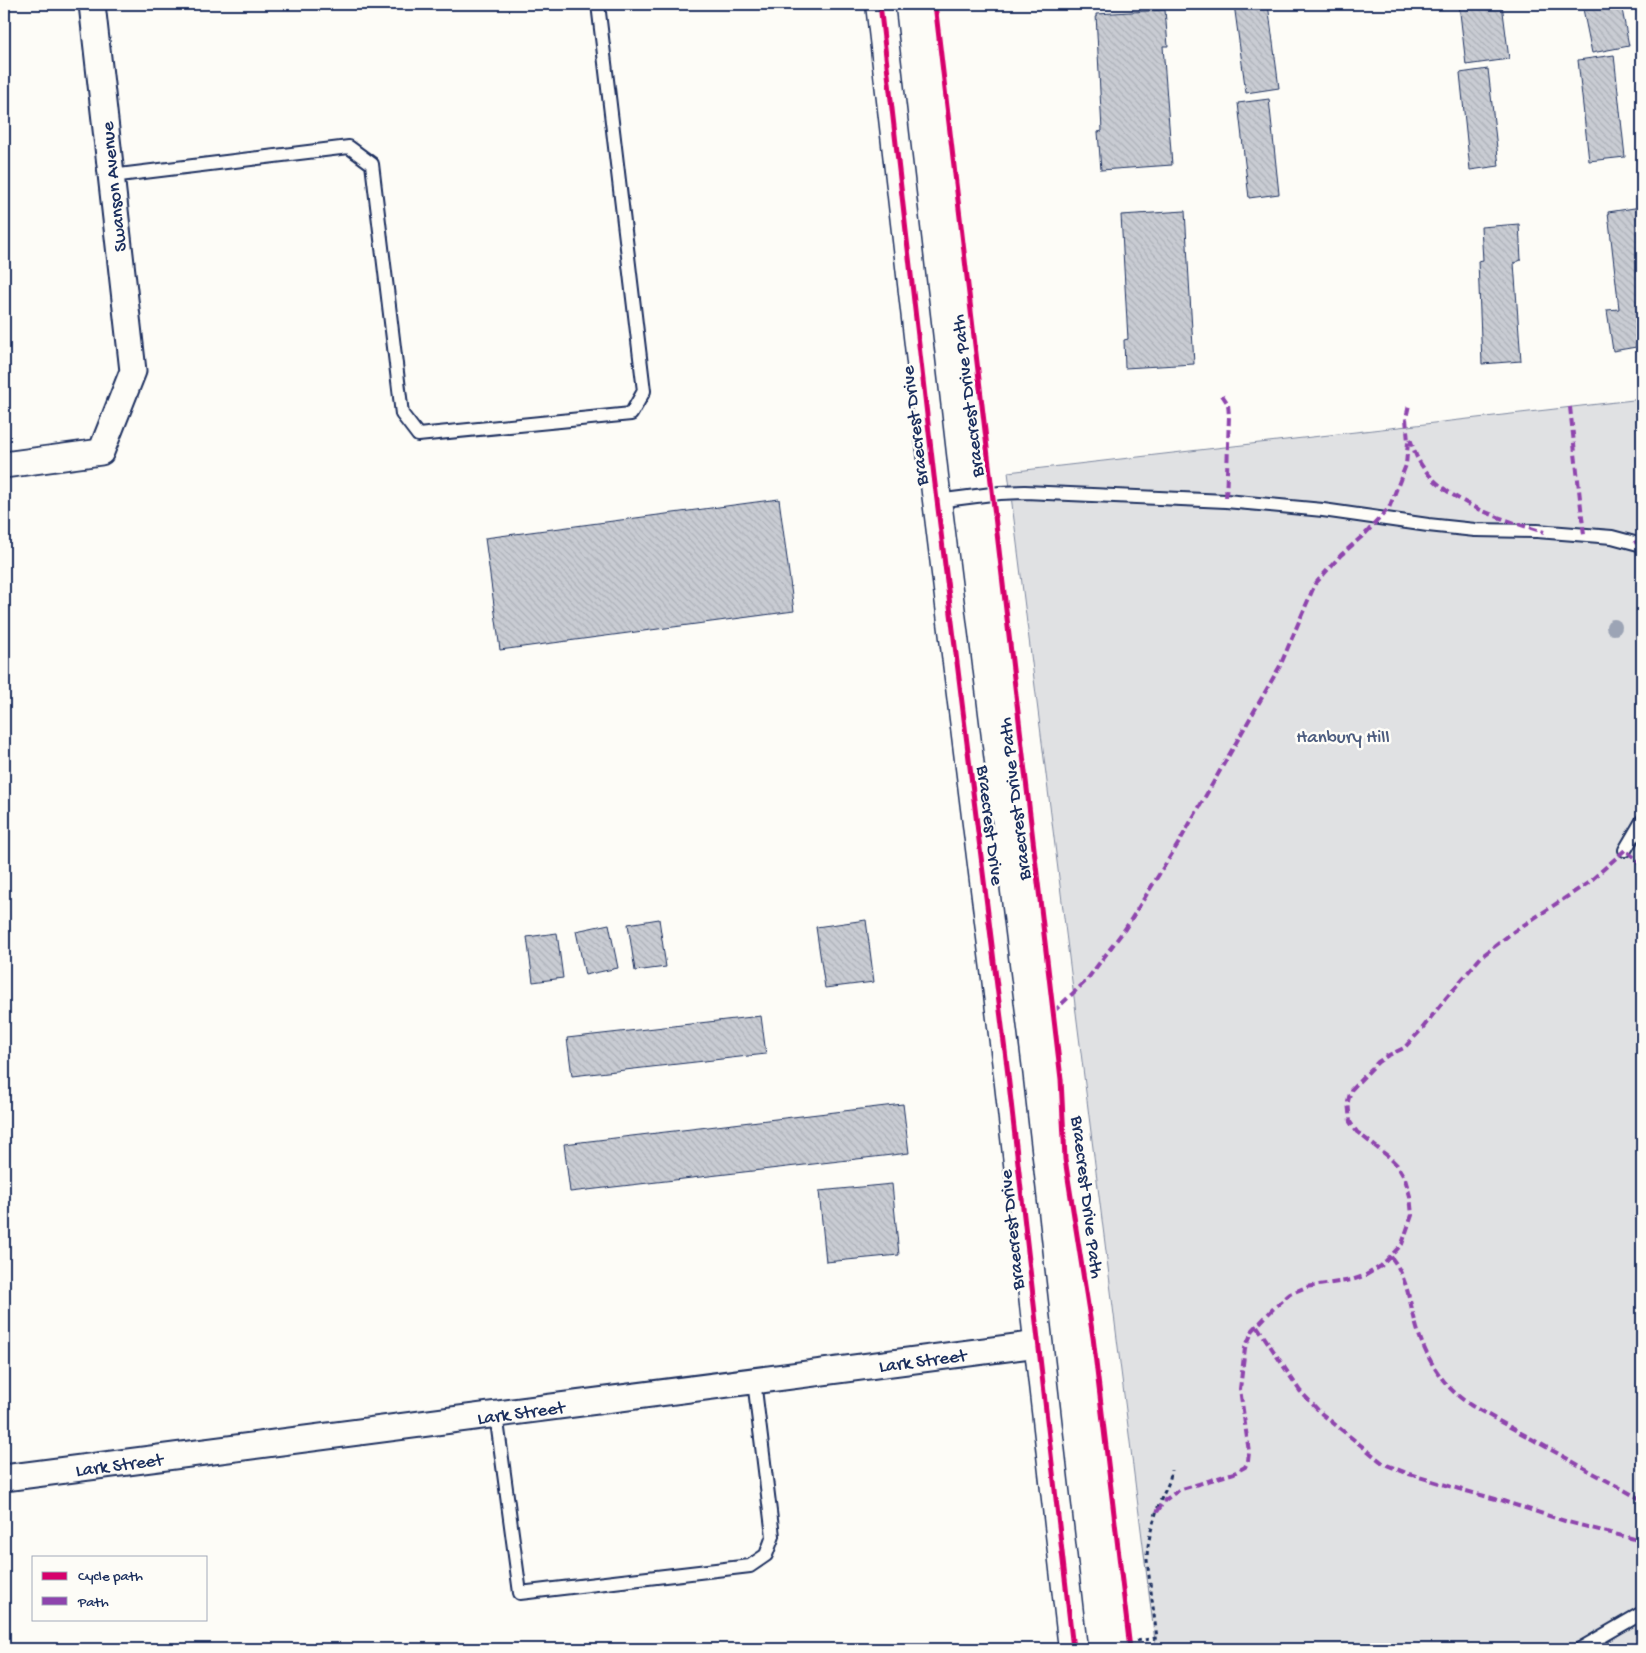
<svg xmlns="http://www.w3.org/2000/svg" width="1646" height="1653" font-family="'Gochi Hand',sans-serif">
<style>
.park{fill:#e0e1e3;stroke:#7e88a0}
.building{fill:url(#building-back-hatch);stroke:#1b2f5e}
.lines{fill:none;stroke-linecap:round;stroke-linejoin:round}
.service-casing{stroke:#1b2f5e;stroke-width:16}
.minor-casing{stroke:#1b2f5e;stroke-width:29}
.tertiary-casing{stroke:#1b2f5e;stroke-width:31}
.path{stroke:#1b2f5e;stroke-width:3;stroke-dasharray:4 4;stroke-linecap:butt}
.service{stroke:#fdfcf7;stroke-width:12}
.minor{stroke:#fdfcf7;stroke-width:25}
.tertiary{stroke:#fdfcf7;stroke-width:28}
.quiet{stroke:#8e44ad;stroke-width:4;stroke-dasharray:8 4;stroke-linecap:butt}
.cycleway-casing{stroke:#fdfcf7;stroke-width:8}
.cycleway{stroke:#d6006c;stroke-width:5}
.tree{fill:#9ca4b5}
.labels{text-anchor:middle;stroke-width:5;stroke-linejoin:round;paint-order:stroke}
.street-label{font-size:19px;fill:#1b2f5e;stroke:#fdfcf7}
.park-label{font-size:19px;fill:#4c5c7f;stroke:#fdfcf7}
</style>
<defs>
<pattern id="building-back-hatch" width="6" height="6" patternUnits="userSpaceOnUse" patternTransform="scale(1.25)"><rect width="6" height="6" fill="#c9ccd3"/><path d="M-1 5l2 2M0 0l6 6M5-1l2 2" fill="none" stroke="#acb0b8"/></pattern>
</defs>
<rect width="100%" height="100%" fill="#fdfcf7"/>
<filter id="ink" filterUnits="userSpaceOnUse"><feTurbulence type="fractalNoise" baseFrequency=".02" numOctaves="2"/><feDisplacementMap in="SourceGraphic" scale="10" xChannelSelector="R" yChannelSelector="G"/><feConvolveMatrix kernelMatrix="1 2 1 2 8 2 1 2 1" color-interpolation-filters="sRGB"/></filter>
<g filter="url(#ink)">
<path class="park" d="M 1642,399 L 1642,1649 L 1156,1649 L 1008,472 Z"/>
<path class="building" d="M 1234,4 L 1268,4 L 1279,88 L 1246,93 Z
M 1459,4 L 1502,4 L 1509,59 L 1466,65 Z
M 1582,4 L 1621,4 L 1629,46 L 1592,53 Z
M 1165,10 L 1168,46 L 1163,46 L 1172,165 L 1101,170 L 1098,132 L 1102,131 L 1096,14 Z
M 1614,55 L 1625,157 L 1589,161 L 1578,60 Z
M 1488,69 L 1499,166 L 1470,170 L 1460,73 Z
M 1269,99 L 1279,194 L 1249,198 L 1238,103 Z
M 1641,207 L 1642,346 L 1613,351 L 1607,310 L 1619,309 L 1608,212 Z
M 1185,211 L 1194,364 L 1125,368 L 1124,340 L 1128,339 L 1121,215 Z
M 1519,224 L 1521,260 L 1514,263 L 1521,361 L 1482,364 L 1478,261 L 1483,260 L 1481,227 Z
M 779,499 L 794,611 L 500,650 L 485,538 Z
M 659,919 L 666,967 L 635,971 L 628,924 Z
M 866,920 L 874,982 L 825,988 L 816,927 Z
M 609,924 L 618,968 L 585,975 L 576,931 Z
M 557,933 L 563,978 L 533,982 L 527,937 Z
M 761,1016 L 766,1054 L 572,1076 L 567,1038 Z
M 903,1104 L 909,1153 L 570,1192 L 564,1144 Z
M 892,1184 L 899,1255 L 826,1262 L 819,1191 Z"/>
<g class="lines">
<defs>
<path id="service" d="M 111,176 L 349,147 L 372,164 L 402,414 L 418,435 L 631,414 L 644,391 L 598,4
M 937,501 L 1000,493 L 1025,492 L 1226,501 L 1323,510 L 1428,525 L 1475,530 L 1537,531 L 1612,537 L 1642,545
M 1625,850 L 1642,821
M 496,1414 L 520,1593 L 750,1566 L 766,1555 L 773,1536 L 754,1381
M 1580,1649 L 1642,1613"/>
<g id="minor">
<path d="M 4,465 L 101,452 L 133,371 L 92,4"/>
<path id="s1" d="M 4,1478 L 1038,1344"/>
</g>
<path id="tertiary" d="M 880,4 L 934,476 L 1008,1075 L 1073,1649"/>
</defs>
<use href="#service" class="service-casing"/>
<use href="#minor" class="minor-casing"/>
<use href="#tertiary" class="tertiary-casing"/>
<path class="path" d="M 1129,1642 L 1157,1638 L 1147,1560 C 1147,1542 1153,1522 1159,1504 C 1163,1493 1171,1483 1171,1470"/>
<use href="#service" class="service"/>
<use href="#minor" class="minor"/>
<use href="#tertiary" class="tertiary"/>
<path class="quiet" d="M 1222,395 L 1228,404 L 1229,416 L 1226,501
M 1570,407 L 1584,535
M 1410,439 C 1413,446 1415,455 1419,461 C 1443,502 1501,519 1544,532
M 1634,543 L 1642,539
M 1053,1012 L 1086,981 L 1125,929 L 1178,844 L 1280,666 L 1315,584 L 1341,555 L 1366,533 L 1389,508 L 1406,465 L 1408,442 L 1406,418 L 1409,405
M 1391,1257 C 1406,1275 1409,1299 1415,1321 C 1421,1346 1435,1374 1454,1392 C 1459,1397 1466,1402 1472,1406 L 1642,1500
M 1257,1326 L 1300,1391 L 1322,1414 L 1384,1464 L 1409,1474 L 1459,1489 L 1503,1501 L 1568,1522 L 1642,1541
M 1157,1512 L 1165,1500 L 1179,1490 L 1234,1473 L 1245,1467 L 1248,1461 L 1249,1452 L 1240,1389 L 1245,1348 L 1253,1330 L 1273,1309 L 1290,1294 L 1306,1287 L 1352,1280 L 1366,1275 L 1381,1266 L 1402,1244 L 1412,1215 L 1410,1196 L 1405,1179 L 1397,1165 L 1389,1157 L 1357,1132 L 1350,1122 L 1348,1101 L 1351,1090 L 1378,1062 L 1387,1056 L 1404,1048 L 1421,1030 L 1446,998 L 1481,957 L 1513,932 L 1588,883 L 1625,850 L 1635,858 L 1642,869"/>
<defs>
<path id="cycleway" d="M 880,4 L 934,476 L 1008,1075 L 1073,1649
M 935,4 L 1061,1079 L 1065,1159 L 1093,1337 L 1130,1649"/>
</defs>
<use href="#cycleway" class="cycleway-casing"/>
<use href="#cycleway" class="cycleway"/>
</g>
<circle class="tree" cx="1614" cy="627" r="8"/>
</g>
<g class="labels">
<g class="street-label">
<text transform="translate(112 187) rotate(-96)" y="7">Swanson Avenue</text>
<text transform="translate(966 396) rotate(-97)" y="7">Braecrest Drive Path</text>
<text transform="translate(913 426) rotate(-97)" y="7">Braecrest Drive</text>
<text transform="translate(1013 799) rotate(-97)" y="7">Braecrest Drive Path</text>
<text transform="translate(992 825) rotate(83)" y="7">Braecrest Drive</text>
<text transform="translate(1089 1197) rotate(83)" y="7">Braecrest Drive Path</text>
<text transform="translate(1010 1230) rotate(-96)" y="7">Braecrest Drive</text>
<text dy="7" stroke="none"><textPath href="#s1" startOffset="926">Lark Street</textPath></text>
<text dy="7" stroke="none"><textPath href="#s1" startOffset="521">Lark Street</textPath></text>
<text dy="7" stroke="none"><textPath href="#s1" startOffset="116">Lark Street</textPath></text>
</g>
<g class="park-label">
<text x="1343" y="742">Hanbury Hill</text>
</g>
</g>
<rect width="1646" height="1653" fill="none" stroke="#fdfcf7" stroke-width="20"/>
<rect x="10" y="10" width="1626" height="1633" fill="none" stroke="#1b2f5e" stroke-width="2" filter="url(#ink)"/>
<rect x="32" y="1556" width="175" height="65" fill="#fdfcf7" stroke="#a3aaba"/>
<rect x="42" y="1572" width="25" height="8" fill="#d6006c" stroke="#a3aaba"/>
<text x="78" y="1580" font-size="15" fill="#1b2f5e">Cycle path</text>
<rect x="42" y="1597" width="25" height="8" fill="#8e44ad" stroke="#a3aaba"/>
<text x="78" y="1606" font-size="15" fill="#1b2f5e">Path</text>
</svg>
